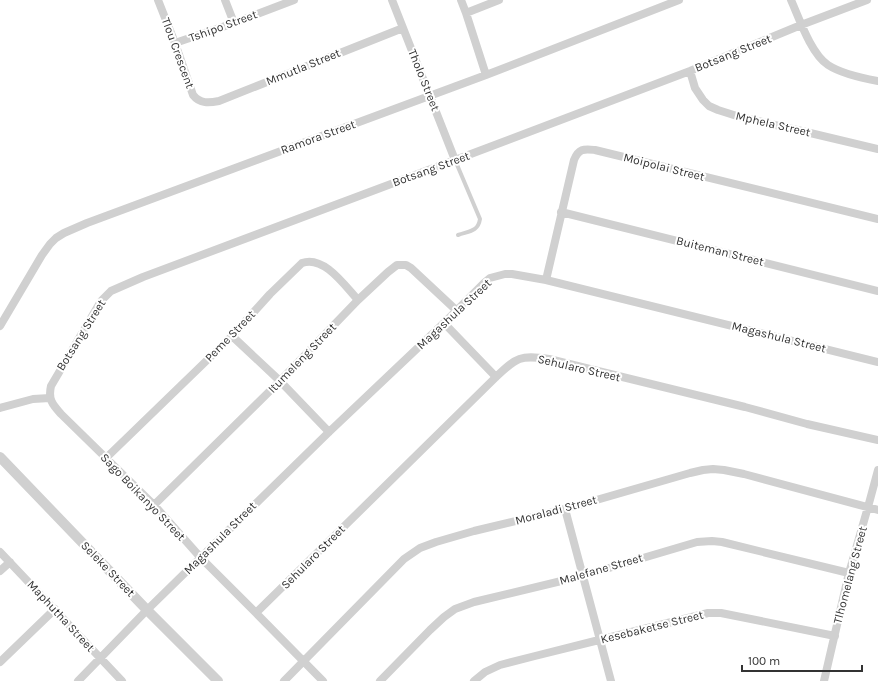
<svg xmlns="http://www.w3.org/2000/svg" width="878" height="681" font-family="Karla,sans-serif">
<style>
.lines{fill:none;stroke-linecap:round;stroke-linejoin:round}
.service{stroke:#d0d0d0;stroke-width:4}
.minor{stroke:#d0d0d0;stroke-width:8}
.tertiary{stroke:#d0d0d0;stroke-width:10}
.labels{text-anchor:middle;stroke-width:4;stroke-linejoin:round;paint-order:stroke}
.street-label{font-size:12px;fill:#333;stroke:#fff}
</style>
<rect width="100%" height="100%" fill="#fff"/>
<g class="lines">
<path class="service" d="M 455,160 L 480,219 C 478,232 469,231 458,235"/>
<path class="minor" d="M 158,0 L 175,43 L 193,95 C 200,104 209,103 219,101 L 403,28
M 225,0 L 234,23
M 392,0 L 455,160
M 461,0 L 466,13 L 486,75
M 791,0 C 799,18 811,54 828,65 C 842,74 861,78 878,81
M 466,13 L 499,0
M 175,43 L 234,23 L 294,0
M 690,71 L 695,88 L 703,100 L 709,106 L 718,110 L 740,117 L 806,132 L 878,149
M 561,212 L 878,291
M 546,280 L 574,160 C 579,148 584,149 595,150 L 878,219
M 444,323 L 496,377
M 0,326 L 42,255 L 50,244 L 56,238 L 64,233 L 87,223 L 486,75 L 679,0
M 232,336 L 280,381 L 329,432
M 0,408 L 33,399 L 50,398
M 106,458 L 232,336 L 270,294 L 302,263 C 324,255 345,286 358,300
M 154,505 L 280,381 L 358,300 L 388,272 L 397,265 L 406,265 L 411,268 L 456,310
M 565,509 L 611,681
M 0,552 L 122,681
M 0,571 L 10,562
M 256,613 L 496,377 C 517,357 520,355 549,359 L 745,407 L 807,424 L 878,440
M 0,662 L 55,609
M 78,681 L 147,610 L 329,432 L 444,323 L 484,283 L 490,278 L 505,274 L 512,274 L 546,280 L 878,362
M 284,681 L 404,559 L 420,548 L 436,542 L 474,531 L 565,509 L 690,473 L 703,470 L 713,469 L 724,470 L 744,474 L 878,510
M 323,681 L 256,613 L 201,558 L 154,505 L 61,414 C 52,404 48,399 51,386 L 101,301 L 111,291 L 143,277 L 455,160 L 690,71 L 801,25 L 867,0
M 380,681 L 430,630 L 444,617 L 455,609 L 474,602 L 582,576 L 697,542 L 712,541 L 722,542 L 849,573
M 474,681 L 485,672 L 500,665 L 535,656 L 599,640 L 708,613 L 721,613 L 835,636
M 824,681 L 849,573 L 868,507 L 878,470"/>
<path class="tertiary" d="M 0,457 L 147,610 L 218,681"/>
</g>
<g class="labels">
<g class="street-label">
<text transform="translate(223 26) rotate(-20)" y="4">Tshipo Street</text>
<text transform="translate(178 53) rotate(70)" y="4">Tlou Crescent</text>
<text transform="translate(733 53) rotate(-22)" y="4">Botsang Street</text>
<text transform="translate(303 67) rotate(-22)" y="4">Mmutla Street</text>
<text transform="translate(424 80) rotate(68)" y="4">Tholo Street</text>
<text transform="translate(773 124) rotate(13)" y="4">Mphela Street</text>
<text transform="translate(318 137) rotate(-20)" y="4">Ramora Street</text>
<text transform="translate(664 167) rotate(14)" y="4">Moipolai Street</text>
<text transform="translate(431 169) rotate(-20)" y="4">Botsang Street</text>
<text transform="translate(720 251) rotate(14)" y="4">Buiteman Street</text>
<text transform="translate(454 314) rotate(-43)" y="4">Magashula Street</text>
<text transform="translate(81 335) rotate(-58)" y="4">Botsang Street</text>
<text transform="translate(230 336) rotate(-46)" y="4">Peme Street</text>
<text transform="translate(779 337) rotate(14)" y="4">Magashula Street</text>
<text transform="translate(302 358) rotate(-46)" y="4">Itumeleng Street</text>
<text transform="translate(579 368) rotate(13)" y="4">Sehularo Street</text>
<text transform="translate(143 497) rotate(46)" y="4">Sago Boikanyo Street</text>
<text transform="translate(556 510) rotate(-15)" y="4">Moraladi Street</text>
<text transform="translate(220 538) rotate(-45)" y="4">Magashula Street</text>
<text transform="translate(313 557) rotate(-45)" y="4">Sehularo Street</text>
<text transform="translate(108 569) rotate(46)" y="4">Seleke Street</text>
<text transform="translate(601 569) rotate(-16)" y="4">Malefane Street</text>
<text transform="translate(850 575) rotate(-75)" y="4">Tlhomelang Street</text>
<text transform="translate(61 616) rotate(47)" y="4">Maphutha Street</text>
<text transform="translate(652 627) rotate(-14)" y="4">Kesebaketse Street</text>
</g>
</g>
<path d="M742 665v6h120v-6" fill="none" stroke="#333333" stroke-width="2"/>
<text x="748" y="665" font-size="12" fill="#333333" stroke="#ffffff" stroke-width="3" paint-order="stroke">100 m</text>
</svg>
